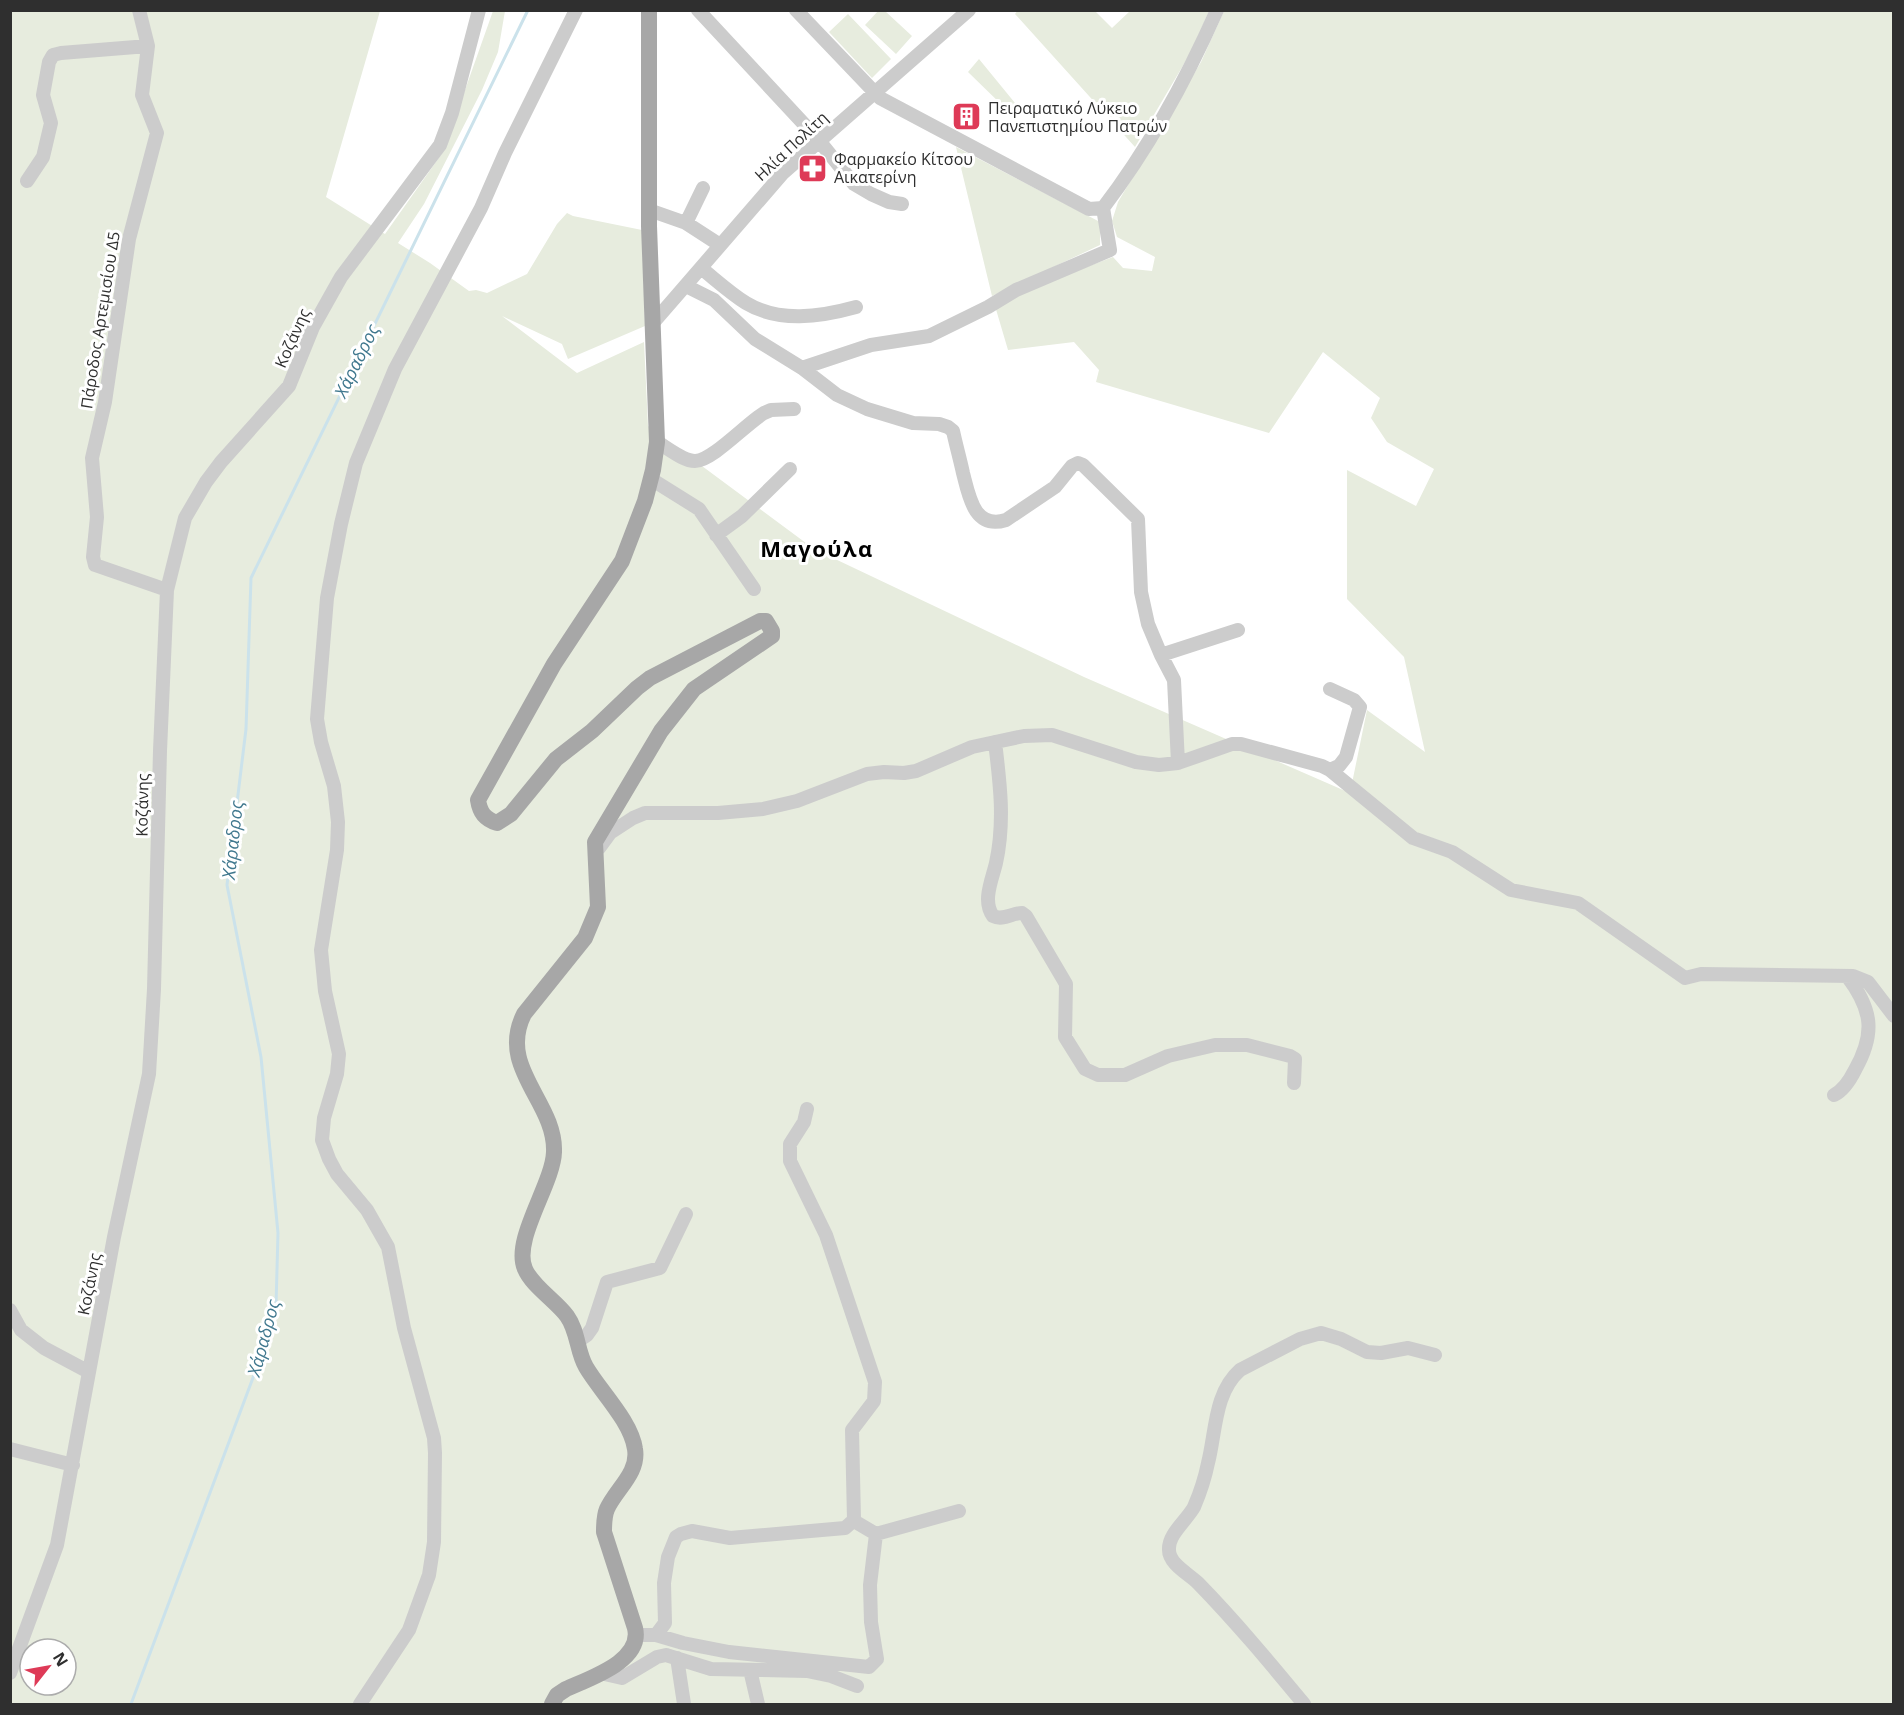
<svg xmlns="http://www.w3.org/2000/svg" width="1904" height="1715" font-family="'Open Sans',sans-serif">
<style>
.green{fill:#e7ecde;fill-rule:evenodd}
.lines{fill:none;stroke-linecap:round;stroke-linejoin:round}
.stream{stroke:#cbe2eb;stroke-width:3}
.minor{stroke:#ccc;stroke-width:14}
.major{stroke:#a7a7a7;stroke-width:16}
.labels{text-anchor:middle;stroke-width:6;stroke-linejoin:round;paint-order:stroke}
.poi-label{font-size:16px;fill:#2f2f2f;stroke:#fff;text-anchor:start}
.street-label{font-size:16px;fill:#2f2f2f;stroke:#fff}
.water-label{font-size:18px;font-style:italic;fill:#40788e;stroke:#fff}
.district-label{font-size:22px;font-weight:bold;letter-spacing:1.5px;fill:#000;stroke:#fff}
</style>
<rect width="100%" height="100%" fill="#fff"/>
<path class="green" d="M 879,10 L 885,11 L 912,36 L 896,54 L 865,25 Z
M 1018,10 L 1095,11 L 1112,28 L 1130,11 L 1209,11 L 1191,52 L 1135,147 L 1015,14 Z
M 11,11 L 380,11 L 326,197 L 385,234 L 443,152 L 493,11 L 505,11 L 498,52 L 482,90 L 424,204 L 398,243 L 430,263 L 469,291 L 476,290 L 487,293 L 527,274 L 557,224 L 567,213 L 573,216 L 642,230 L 645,326 L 568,359 L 562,344 L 502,316 L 577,373 L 644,342 L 648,426 L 814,549 L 1084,677 L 1350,793 L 1367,710 L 1425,752 L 1404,657 L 1347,599 L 1347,470 L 1416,506 L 1434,469 L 1387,442 L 1371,418 L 1380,398 L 1323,352 L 1269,433 L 1096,382 L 1099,370 L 1074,342 L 1008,350 L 995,306 L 1052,280 L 1113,257 L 1123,268 L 1152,271 L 1155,257 L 1117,237 L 1112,221 L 1118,202 L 1201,62 L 1224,11 L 1893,11 L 1893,1704 L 11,1704 ZM 30,1649 L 66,1649 L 66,1685 L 30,1685 Z
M 848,14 L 891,59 L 872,78 L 829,32 Z
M 979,59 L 1015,103 L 1016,106 L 1011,110 L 1007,110 L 968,72 Z
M 956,147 L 1100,222 L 1100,245 L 992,296 Z"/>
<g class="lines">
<path class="stream" d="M 131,1704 L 257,1367 L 276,1306 L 278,1233 L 261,1057 L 227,885 L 246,729 L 251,578 L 528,10"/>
<path class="minor" d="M 139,10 L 148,46 L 142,95 L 157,133 L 129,239 L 105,402 L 92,458 L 97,517 L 93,557 L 95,565 L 167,590
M 698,10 L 816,137 L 854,184 L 871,194 L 889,202 L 902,204
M 796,10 L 880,98 L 1089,209 L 1103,208
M 27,181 L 43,157 L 51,123 L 43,95 L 49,62 L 53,55 L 61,53 L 148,46
M 703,188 L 686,223 L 720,245
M 649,210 L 686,223
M 701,268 C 716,280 730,293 746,303 C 779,323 820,317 856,307
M 686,286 L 714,300 L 755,339 L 802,368 L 871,345 L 929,336 L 988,307 L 1016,290 L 1110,250 L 1103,208 C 1148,149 1187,78 1217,10
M 653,323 L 783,173 L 969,10
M 802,368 L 837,395 L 867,409 L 913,423 L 939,424 L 948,427 L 953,431 C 956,445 960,459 963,473 C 969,496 974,530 1006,520 L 1055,487 L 1072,466 L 1078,463 L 1083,465 L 1138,519 L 1141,592 L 1148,624 L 1161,655
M 657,442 C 668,448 683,461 695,461 C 712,461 747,423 764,413 L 771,410 L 794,409
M 651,479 L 699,509 L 754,589
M 716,535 L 742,516 L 790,469
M 995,742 C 1000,783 1005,822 996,863 C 992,880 982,901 993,916 C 1003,921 1012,913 1022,913 L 1026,916 L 1066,984 L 1065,1037 L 1085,1069 L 1098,1075 L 1125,1075 L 1168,1056 L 1215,1045 L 1247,1045 L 1290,1056 L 1295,1059 L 1294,1083
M 1178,763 L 1174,680 L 1161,655 L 1238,630
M 1330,770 L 1339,766 L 1346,757 L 1360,707 L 1354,700 L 1330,689
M 599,848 L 610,833 L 633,818 L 645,813 L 718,813 L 763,809 L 797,801 L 867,774 L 884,772 L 904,773 L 916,771 L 972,747 L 1024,736 L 1052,735 L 1136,762 L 1159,765 L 1178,763 L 1232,744 L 1241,744 L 1322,766 L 1330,770 L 1413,838 L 1452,852 L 1511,890 L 1578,903 L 1685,978 L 1701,974 L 1853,976 L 1868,982 L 1894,1016
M 1834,1095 C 1844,1090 1850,1080 1855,1070 C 1876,1033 1872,1009 1847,976
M 10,1310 L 21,1330 L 44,1348 L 89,1372
M 577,1342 L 587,1335 L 592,1328 L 607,1282 L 660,1268 L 686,1214
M 10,1449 L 73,1465
M 854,1521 L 876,1534 L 959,1511
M 637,1635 L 656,1635 L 683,1643 L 729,1652 L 869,1667 L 877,1659 L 871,1622 L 870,1585 L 876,1534
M 656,1635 L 665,1623 L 664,1583 L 668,1557 L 676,1537 L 681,1534 L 692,1531 L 730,1538 L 845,1528 L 854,1520 L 852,1430 L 874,1401 L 875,1382 L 826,1235 L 790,1161 L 790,1144 L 804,1122 L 807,1109
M 677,1658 L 684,1704
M 750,1670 L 758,1704
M 10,1673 L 57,1545 L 114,1237 L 149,1074 L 154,989 L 160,751 L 167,590 L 185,518 L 206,482 L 221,462 L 289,386 L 313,327 L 341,277 L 440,145 L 452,113 L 479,10
M 600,1673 L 622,1678 L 657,1657 L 666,1655 L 711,1669 L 807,1671 L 831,1676 L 857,1686
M 360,1704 L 409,1630 L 429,1575 L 434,1542 L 435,1453 L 434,1438 L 404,1328 L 388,1247 L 367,1210 L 337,1174 L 329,1159 L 322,1140 L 324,1118 L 337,1074 L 339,1054 L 325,991 L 321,950 L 337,850 L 338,822 L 334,786 L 321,742 L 317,719 L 327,598 L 341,524 L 356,463 L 395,369 L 481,208 L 505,153 L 576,10
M 1304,1704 C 1270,1663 1236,1622 1198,1583 C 1189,1574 1169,1564 1169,1550 C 1168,1534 1187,1520 1194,1507 C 1200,1493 1205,1478 1208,1463 C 1216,1432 1214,1393 1240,1370 L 1300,1339 L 1321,1333 L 1341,1339 L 1367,1352 L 1381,1353 L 1408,1348 L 1435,1355"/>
<path class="major" d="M 552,1704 L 557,1695 L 566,1689 C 590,1678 643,1661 635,1628 L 604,1532 C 604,1524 604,1516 607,1509 C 616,1489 639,1473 635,1449 C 631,1421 600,1391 586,1367 C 577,1352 578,1331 567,1316 C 556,1301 532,1286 525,1269 C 512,1240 553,1184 554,1152 C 556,1102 497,1068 524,1014 L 585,938 L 598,907 L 595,842 L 661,731 L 694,689 L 772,636 L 772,631 L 766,621 L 760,621 L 650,678 L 637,688 L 592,731 L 556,759 L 511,814 L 497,823 C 485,819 480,813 478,800 L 554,664 L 622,561 L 645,501 L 653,470 L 657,442 L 649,226 L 649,10"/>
</g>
<defs>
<symbol id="building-square" viewBox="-11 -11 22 22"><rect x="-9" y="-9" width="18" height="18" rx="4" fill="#de3a57" stroke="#fff"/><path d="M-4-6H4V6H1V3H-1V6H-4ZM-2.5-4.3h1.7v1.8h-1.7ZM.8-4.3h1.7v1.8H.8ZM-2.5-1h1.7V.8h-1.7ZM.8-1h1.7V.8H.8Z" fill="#fff"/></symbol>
<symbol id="pharmacy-square" viewBox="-11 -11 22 22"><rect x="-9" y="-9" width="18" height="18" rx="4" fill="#de3a57" stroke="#fff"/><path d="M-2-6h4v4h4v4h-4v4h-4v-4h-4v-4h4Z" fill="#fff"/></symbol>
</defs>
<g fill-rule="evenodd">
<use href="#building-square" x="950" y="100" width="33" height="33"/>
<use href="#pharmacy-square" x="796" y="152" width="33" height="33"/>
</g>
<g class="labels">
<g class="poi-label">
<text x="988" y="114">Πειραματικό Λύκειο<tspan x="988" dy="18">Πανεπιστημίου Πατρών</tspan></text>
<text x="834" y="165">Φαρμακείο Κίτσου<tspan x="834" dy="18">Αικατερίνη</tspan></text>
</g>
<g class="street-label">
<text transform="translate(791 146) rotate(-43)" y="6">Ηλία Πολίτη</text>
<text transform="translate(100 320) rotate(-81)" y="6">Πάροδος Αρτεμισίου Δ5</text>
<text transform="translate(292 338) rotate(-66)" y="6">Κοζάνης</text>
<text transform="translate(142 805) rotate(-89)" y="6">Κοζάνης</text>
<text transform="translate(89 1284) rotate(-79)" y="6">Κοζάνης</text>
</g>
<g class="water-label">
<text transform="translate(357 361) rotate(-64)" y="6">Χάραδρος</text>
<text transform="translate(233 840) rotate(-84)" y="6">Χάραδρος</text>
<text transform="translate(264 1338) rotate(-75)" y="6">Χάραδρος</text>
</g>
<g class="district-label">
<text x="817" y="557">Μαγούλα</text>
</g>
</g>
<rect width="1904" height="1715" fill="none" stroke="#2f2f2f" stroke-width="24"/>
<g transform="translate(48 1667) rotate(59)"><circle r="28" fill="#ffffff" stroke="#acacac" stroke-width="1.5"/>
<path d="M0-4.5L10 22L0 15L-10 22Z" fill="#de3a57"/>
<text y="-9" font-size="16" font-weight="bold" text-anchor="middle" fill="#2f2f2f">N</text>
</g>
</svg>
